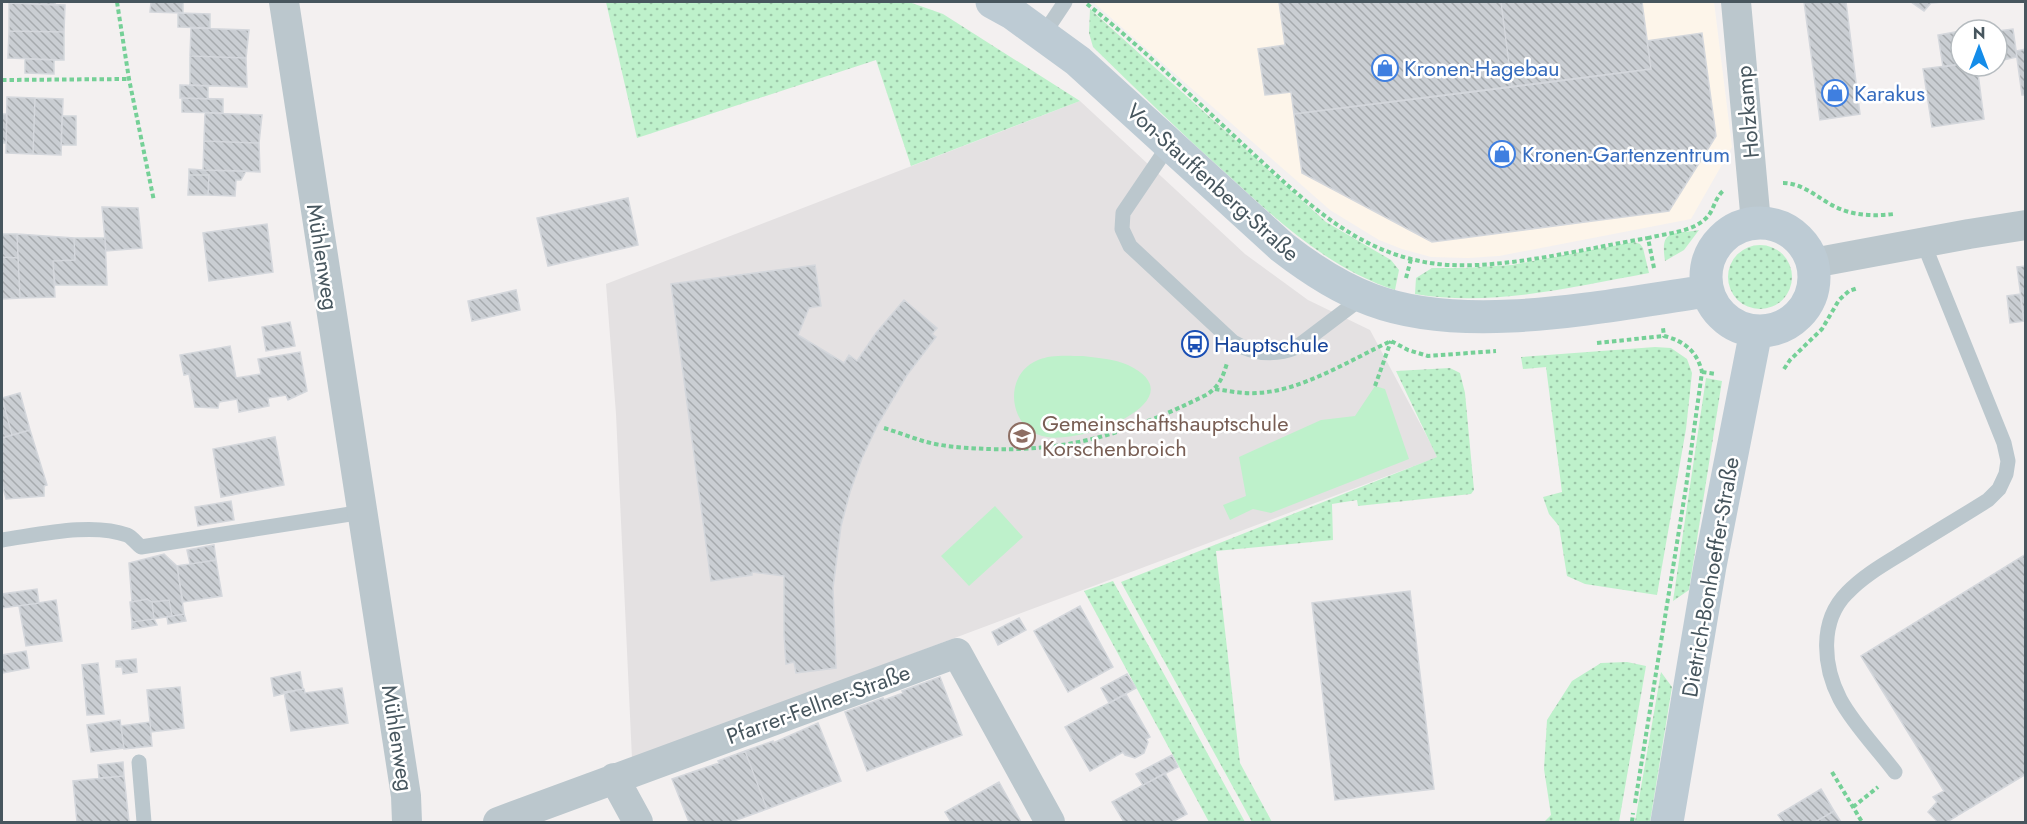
<svg xmlns="http://www.w3.org/2000/svg" width="2027" height="824" font-family="Jost,sans-serif">
<style>
.commercial{fill:#fdf5ea}
.education{fill:#e4e1e2}
.grass{fill:url(#grass-dots)}
.pitch{fill:#bef1cb}
.building{fill:url(#building-back-hatch);stroke:#d4d7dc;stroke-width:1.5}
.lines{fill:none;stroke-linecap:round;stroke-linejoin:round}
.path{stroke:#75d097;stroke-width:4;stroke-dasharray:4.5 3;stroke-linecap:butt}
.lane{stroke:#bbc7cd;stroke-width:15}
.street{stroke:#bbc7cd;stroke-width:30}
.secondary{stroke:#bdcbd4;stroke-width:33}
.labels{text-anchor:middle;stroke-width:5;stroke-linejoin:round;paint-order:stroke}
.shop-label{font-size:22px;fill:#366cbe;stroke:#fff;text-anchor:start}
.street-label{font-size:22px;fill:#47565e;stroke:#fff}
.transit-label{font-size:22px;fill:#164399;stroke:#fff;text-anchor:start}
.education-label{font-size:22px;fill:#785e54;stroke:#fff;text-anchor:start}
</style>
<defs>
<pattern id="grass-dots" width="8" height="8" patternUnits="userSpaceOnUse" patternTransform="scale(1.5)"><rect width="8" height="8" fill="#bef1cb"/><path d="M2 2h.1M6 6h.1" fill="none" stroke="#9cc6a8" stroke-width="1.8" stroke-linecap="round"/></pattern>
<pattern id="building-back-hatch" width="6" height="6" patternUnits="userSpaceOnUse" patternTransform="scale(1.5)"><rect width="6" height="6" fill="#caced3"/><path d="M-1 5l2 2M0 0l6 6M5-1l2 2" fill="none" stroke="#a6aaae"/></pattern>
</defs>
<rect width="100%" height="100%" fill="#f3f0f0"/>
<path class="commercial" d="M 1093,2 L 1714,2 L 1732,147 L 1691,219 L 1499,256 L 1468,258 L 1431,257 L 1402,249 L 1379,240 L 1330,210 Z"/>
<path class="education" d="M 1080,101 L 1245,254 L 1308,300 L 1370,330 L 1438,457 L 632,759 L 616,414 L 606,284 Z"/>
<path class="grass" d="M 606,2 L 909,2 L 943,14 L 1080,101 L 911,166 L 876,60 L 637,138 Z
M 1090,9 L 1326,222 L 1391,260 L 1399,270 L 1395,290 C 1330,269 1279,222 1230,177 C 1183,135 1138,91 1093,47 L 1089,33 Z
M 1699,230 L 1684,250 L 1665,261 C 1660,228 1672,235 1699,230 Z
M 1634,242 L 1640,244 L 1643,248 L 1649,273 C 1572,287 1493,307 1415,294 L 1416,278 L 1432,268 L 1464,268 L 1512,265 Z
M1728 277a32 32 0 1 1 64 0a32 32 0 1 1-64 0Z
M 1655,347 L 1671,348 L 1687,359 L 1692,373 L 1686,429 L 1657,595 L 1585,584 L 1567,576 L 1559,526 L 1549,514 L 1543,497 L 1562,492 L 1546,367 L 1523,369 L 1521,357 Z
M 1450,368 L 1460,373 L 1465,393 L 1474,490 L 1471,494 L 1358,506 L 1357,500 L 1332,504 L 1333,540 L 1216,551 L 1240,763 L 1272,822 L 1252,822 L 1121,582 L 1437,457 L 1396,371 Z
M 1706,378 L 1722,381 L 1689,590 L 1673,601 Z
M 1113,581 L 1245,822 L 1209,822 L 1084,591 Z
M 1627,662 L 1646,666 L 1619,822 L 1544,822 L 1551,815 L 1544,769 L 1547,720 L 1572,681 L 1601,663 Z
M 1661,672 L 1672,687 L 1650,822 L 1635,822 Z"/>
<path class="pitch" d="M 1083,356 C 1099,358 1114,359 1128,365 C 1188,394 1114,428 1084,434 C 1072,436 1059,439 1047,437 C 1009,432 1001,375 1038,360 C 1052,354 1069,356 1083,356 Z
M 1375,386 L 1385,389 L 1409,459 L 1271,513 L 1253,509 L 1230,520 L 1223,505 L 1246,496 L 1239,457 L 1321,420 L 1355,416 Z
M 995,506 L 1023,537 L 969,586 L 941,556 Z"/>
<path class="building" d="M 26,2 L 55,2 L 55,5 L 26,4 Z
M 151,2 L 183,2 L 183,13 L 150,12 Z
M 1279,2 L 1501,2 L 1512,87 L 1294,114 L 1291,92 L 1265,95 L 1258,49 L 1285,45 Z
M 1501,2 L 1642,2 L 1651,69 L 1512,87 Z
M 1804,2 L 1846,2 L 1860,114 L 1820,120 Z
M 1911,2 L 1943,2 L 1931,3 L 1924,11 Z
M 9,3 L 65,5 L 64,32 L 9,31 Z
M 178,13 L 210,14 L 210,28 L 178,27 Z
M 191,28 L 249,30 L 246,58 L 190,56 Z
M 2013,29 L 2017,57 L 2003,60 L 1998,31 Z
M 9,31 L 64,32 L 64,60 L 8,58 Z
M 1961,31 L 1961,64 L 1943,67 L 1938,35 Z
M 1702,33 L 1716,136 L 1669,211 L 1432,242 L 1302,173 L 1294,114 L 1651,69 L 1647,41 Z
M 2026,49 L 2026,95 L 2022,95 L 2016,51 Z
M 190,56 L 246,58 L 247,87 L 190,85 Z
M 25,59 L 54,60 L 54,74 L 25,73 Z
M 1961,64 L 1961,66 L 1977,66 L 1984,119 L 1932,127 L 1923,69 Z
M 180,85 L 208,86 L 208,99 L 180,98 Z
M 7,97 L 35,98 L 33,154 L 6,153 Z
M 35,98 L 63,99 L 61,155 L 33,154 Z
M 182,98 L 223,99 L 223,113 L 182,112 Z
M 205,113 L 262,115 L 259,143 L 204,141 Z
M 2,114 L 7,114 L 6,143 L 2,143 Z
M 62,116 L 76,116 L 76,145 L 61,145 Z
M 204,141 L 259,143 L 260,172 L 203,170 Z
M 189,169 L 203,170 L 246,171 L 241,180 L 236,180 L 235,196 L 208,195 L 209,175 L 189,175 Z
M 189,175 L 209,175 L 208,195 L 188,195 Z
M 628,198 L 638,245 L 548,266 L 537,218 Z
M 102,207 L 138,208 L 142,248 L 106,251 Z
M 267,224 L 273,272 L 209,281 L 203,233 Z
M 2,234 L 17,234 L 18,258 L 2,257 Z
M 17,234 L 74,238 L 75,260 L 53,261 L 55,297 L 20,298 Z
M 74,238 L 105,238 L 107,285 L 55,285 L 53,261 L 75,260 Z
M 2,257 L 18,258 L 20,298 L 3,299 L 2,298 Z
M 815,265 L 821,306 L 809,308 L 798,335 L 844,363 L 849,355 L 857,361 L 876,333 L 904,300 L 937,328 L 932,334 L 936,337 L 907,375 L 878,424 L 862,458 L 850,492 L 841,526 L 833,588 L 836,668 L 796,673 L 794,662 L 786,664 L 784,635 L 784,576 L 752,572 L 752,575 L 711,581 L 671,284 Z
M 2026,266 L 2026,320 L 2024,320 L 2017,267 Z
M 516,290 L 520,310 L 472,321 L 468,301 Z
M 2020,294 L 2024,321 L 2010,323 L 2007,296 Z
M 290,322 L 295,346 L 266,351 L 262,327 Z
M 230,346 L 236,378 L 261,374 L 258,359 L 300,352 L 307,391 L 288,400 L 286,395 L 268,398 L 269,406 L 239,412 L 237,399 L 219,402 L 218,408 L 195,407 L 189,374 L 184,375 L 180,355 Z
M 20,393 L 30,430 L 12,435 L 2,398 Z
M 2,398 L 12,435 L 2,438 Z
M 30,430 L 47,485 L 44,486 L 44,496 L 6,499 L 2,484 L 2,438 Z
M 275,437 L 284,485 L 221,497 L 213,449 Z
M 231,501 L 234,520 L 198,526 L 195,507 Z
M 214,545 L 216,560 L 190,564 L 187,550 Z
M 164,554 L 177,566 L 184,614 L 172,616 L 169,600 L 152,602 L 147,599 L 132,602 L 129,563 Z
M 2026,554 L 2026,774 L 1947,822 L 1938,822 L 1928,812 L 1937,802 L 1933,797 L 1944,791 L 1861,656 Z
M 216,560 L 222,596 L 183,602 L 177,566 Z
M 37,589 L 39,603 L 2,608 L 2,594 Z
M 1410,591 L 1434,789 L 1335,800 L 1312,603 Z
M 147,599 L 152,602 L 154,619 L 132,622 L 130,602 Z
M 56,600 L 62,641 L 26,646 L 19,606 Z
M 169,600 L 172,616 L 154,619 L 152,602 Z
M 1080,606 L 1113,667 L 1068,692 L 1034,631 Z
M 184,614 L 186,621 L 168,624 L 167,617 Z
M 1019,618 L 1026,630 L 998,645 L 992,632 Z
M 154,619 L 157,625 L 132,629 L 132,622 Z
M 26,651 L 29,668 L 2,673 L 2,655 Z
M 136,659 L 137,672 L 123,674 L 122,667 L 116,667 L 116,661 Z
M 98,663 L 104,714 L 87,715 L 82,665 Z
M 300,672 L 303,689 L 274,696 L 271,678 Z
M 1127,674 L 1136,688 L 1109,703 L 1101,688 Z
M 940,677 L 962,735 L 867,771 L 845,712 L 883,698 L 884,700 L 903,693 L 902,691 Z
M 180,687 L 184,728 L 151,732 L 147,690 Z
M 342,688 L 348,723 L 291,731 L 284,692 L 304,689 L 305,693 Z
M 1126,694 L 1150,737 L 1146,739 L 1148,742 L 1144,753 L 1135,758 L 1125,755 L 1123,752 L 1090,771 L 1065,727 Z
M 120,720 L 124,748 L 91,752 L 87,725 Z
M 150,722 L 152,746 L 124,749 L 121,726 Z
M 818,723 L 841,781 L 767,809 L 745,751 L 773,741 L 773,743 Z
M 745,751 L 767,809 L 731,822 L 689,822 L 672,779 L 719,763 L 718,761 Z
M 1172,755 L 1178,767 L 1143,785 L 1136,774 Z
M 123,762 L 124,776 L 99,778 L 98,765 Z
M 1165,773 L 1187,814 L 1172,822 L 1124,822 L 1112,802 Z
M 124,776 L 129,822 L 77,822 L 73,781 Z
M 999,782 L 1021,822 L 951,822 L 945,812 Z
M 1821,789 L 1834,811 L 1815,822 L 1783,822 L 1778,815 Z
M 1834,811 L 1841,822 L 1815,822 Z"/>
<g class="lines">
<path class="path" d="M 117,2 L 129,79 L 154,201
M 1087,4 C 1142,47 1194,99 1246,147 C 1307,203 1362,260 1450,265 C 1512,268 1587,248 1648,238
M 2,80 L 129,79
M 1783,183 C 1806,183 1822,203 1843,210 C 1859,216 1877,216 1894,214
M 1654,268 L 1648,238 C 1667,233 1695,232 1708,216 C 1714,209 1715,198 1723,191
M 1406,278 L 1411,259
M 1597,343 L 1664,336
M 1784,369 L 1790,360 L 1822,329 L 1839,300 L 1849,291 L 1858,288
M 1702,372 L 1716,374
M 1375,386 L 1391,341
M 1215,389 C 1229,391 1243,394 1257,393 C 1302,391 1350,360 1391,341 L 1408,350 L 1428,356 L 1496,351
M 884,428 C 897,432 910,437 923,441 C 943,447 966,448 987,449 C 1071,452 1131,432 1206,395 C 1219,387 1223,377 1227,363
M 1832,772 L 1862,822
M 1635,803 L 1686,487 L 1702,372 C 1697,351 1684,341 1664,336 L 1663,328
M 1853,807 L 1878,787
M 1632,822 L 1633,813"/>
<path class="lane" d="M 1043,35 L 1065,2
M 1169,145 L 1123,213 L 1122,229 L 1130,246 L 1233,342 C 1253,354 1275,356 1297,347 L 1363,297
M 2,540 C 38,535 92,522 127,535 C 132,537 136,543 141,547 L 363,512
M 139,762 L 144,822
M 1895,772 C 1877,748 1854,725 1840,699 C 1823,666 1819,621 1847,593 C 1864,575 1886,563 1907,550 C 1934,533 1961,517 1988,500 L 1999,489 L 2006,474 L 2008,461 L 2004,443 L 1923,242"/>
<path class="street" d="M 284,2 L 406,796 L 407,822
M 1736,2 L 1756,223
M 1813,263 L 1969,234 L 2026,225
M 614,778 L 638,822
M 498,822 L 957,653 L 1050,822"/>
<path class="secondary" d="M 992,2 L 1012,13 L 1078,61 L 1282,247 C 1309,268 1339,288 1372,300 C 1468,336 1607,305 1708,291
M1706 277a54 54 0 1 1 108 0a54 54 0 1 1-108 0Z
M 1667,822 L 1710,566 L 1756,331"/>
</g>
<defs>
<symbol id="shop-ring" viewBox="-11 -11 22 22"><circle r="9.5" fill="#fff" stroke="#3f7fe0" stroke-width="1.5"/><path d="M-5-2.5h2.3a2.7 3.5 0 0 1 5.4 0H5L5.5 6h-11ZM-1.5-2.5h3a1.5 2.3 0 0 0-3 0Z" fill="#3f7fe0"/></symbol>
<symbol id="bus-ring" viewBox="-11 -11 22 22"><circle r="9.5" fill="#fff" stroke="#1a4fb4" stroke-width="1.5"/><path d="M-5-6H5V4H4V6H2V4H-2V6H-4V4H-5ZM-3.5-4V0h7V-4ZM-3.5 1.2v1.5H-2V1.2ZM2 1.2v1.5H3.5V1.2Z" fill="#1a4fb4"/></symbol>
<symbol id="school-ring" viewBox="-11 -11 22 22"><circle r="9.5" fill="#fff" stroke="#8d6e63" stroke-width="1.5"/><path d="M0-5L7-2L0 1L-7-2ZM-4 1L0 2.5L4 1V4Q0 6-4 4Z" fill="#8d6e63"/></symbol>
</defs>
<g fill-rule="evenodd">
<use href="#shop-ring" x="1370" y="53" width="30" height="30"/>
<use href="#shop-ring" x="1820" y="78" width="30" height="30"/>
<use href="#shop-ring" x="1487" y="139" width="30" height="30"/>
<use href="#bus-ring" x="1180" y="329" width="30" height="30"/>
<use href="#school-ring" x="1007" y="421" width="30" height="30"/>
</g>
<g class="labels">
<g class="shop-label">
<text x="1404" y="76">Kronen-Hagebau</text>
<text x="1854" y="101">Karakus</text>
<text x="1522" y="162">Kronen-Gartenzentrum</text>
</g>
<g class="street-label">
<text transform="translate(1747 112) rotate(-95)" y="8">Holzkamp</text>
<text transform="translate(1213 182) rotate(42)" y="8">Von-Stauffenberg-Straße</text>
<text transform="translate(323 257) rotate(81)" y="8">Mühlenweg</text>
<text transform="translate(1710 577) rotate(-80)" y="8">Dietrich-Bonhoeffer-Straße</text>
<text transform="translate(818 704) rotate(-20)" y="8">Pfarrer-Fellner-Straße</text>
<text transform="translate(398 738) rotate(81)" y="8">Mühlenweg</text>
</g>
<g class="transit-label">
<text x="1214" y="352">Hauptschule</text>
</g>
<g class="education-label">
<text x="1042" y="431">Gemeinschaftshauptschule<tspan x="1042" dy="25">Korschenbroich</tspan></text>
</g>
</g>
<rect width="2027" height="824" fill="none" stroke="#47565e" stroke-width="6"/>
<g transform="translate(1979 48)"><circle r="28" fill="#ffffff" stroke="#b5bbbf" stroke-width="1.5"/>
<path d="M0-4.5L10 22L0 15L-10 22Z" fill="#148ce9"/>
<text y="-9" font-size="16" font-weight="bold" text-anchor="middle" fill="#47565e">N</text>
</g>
</svg>
